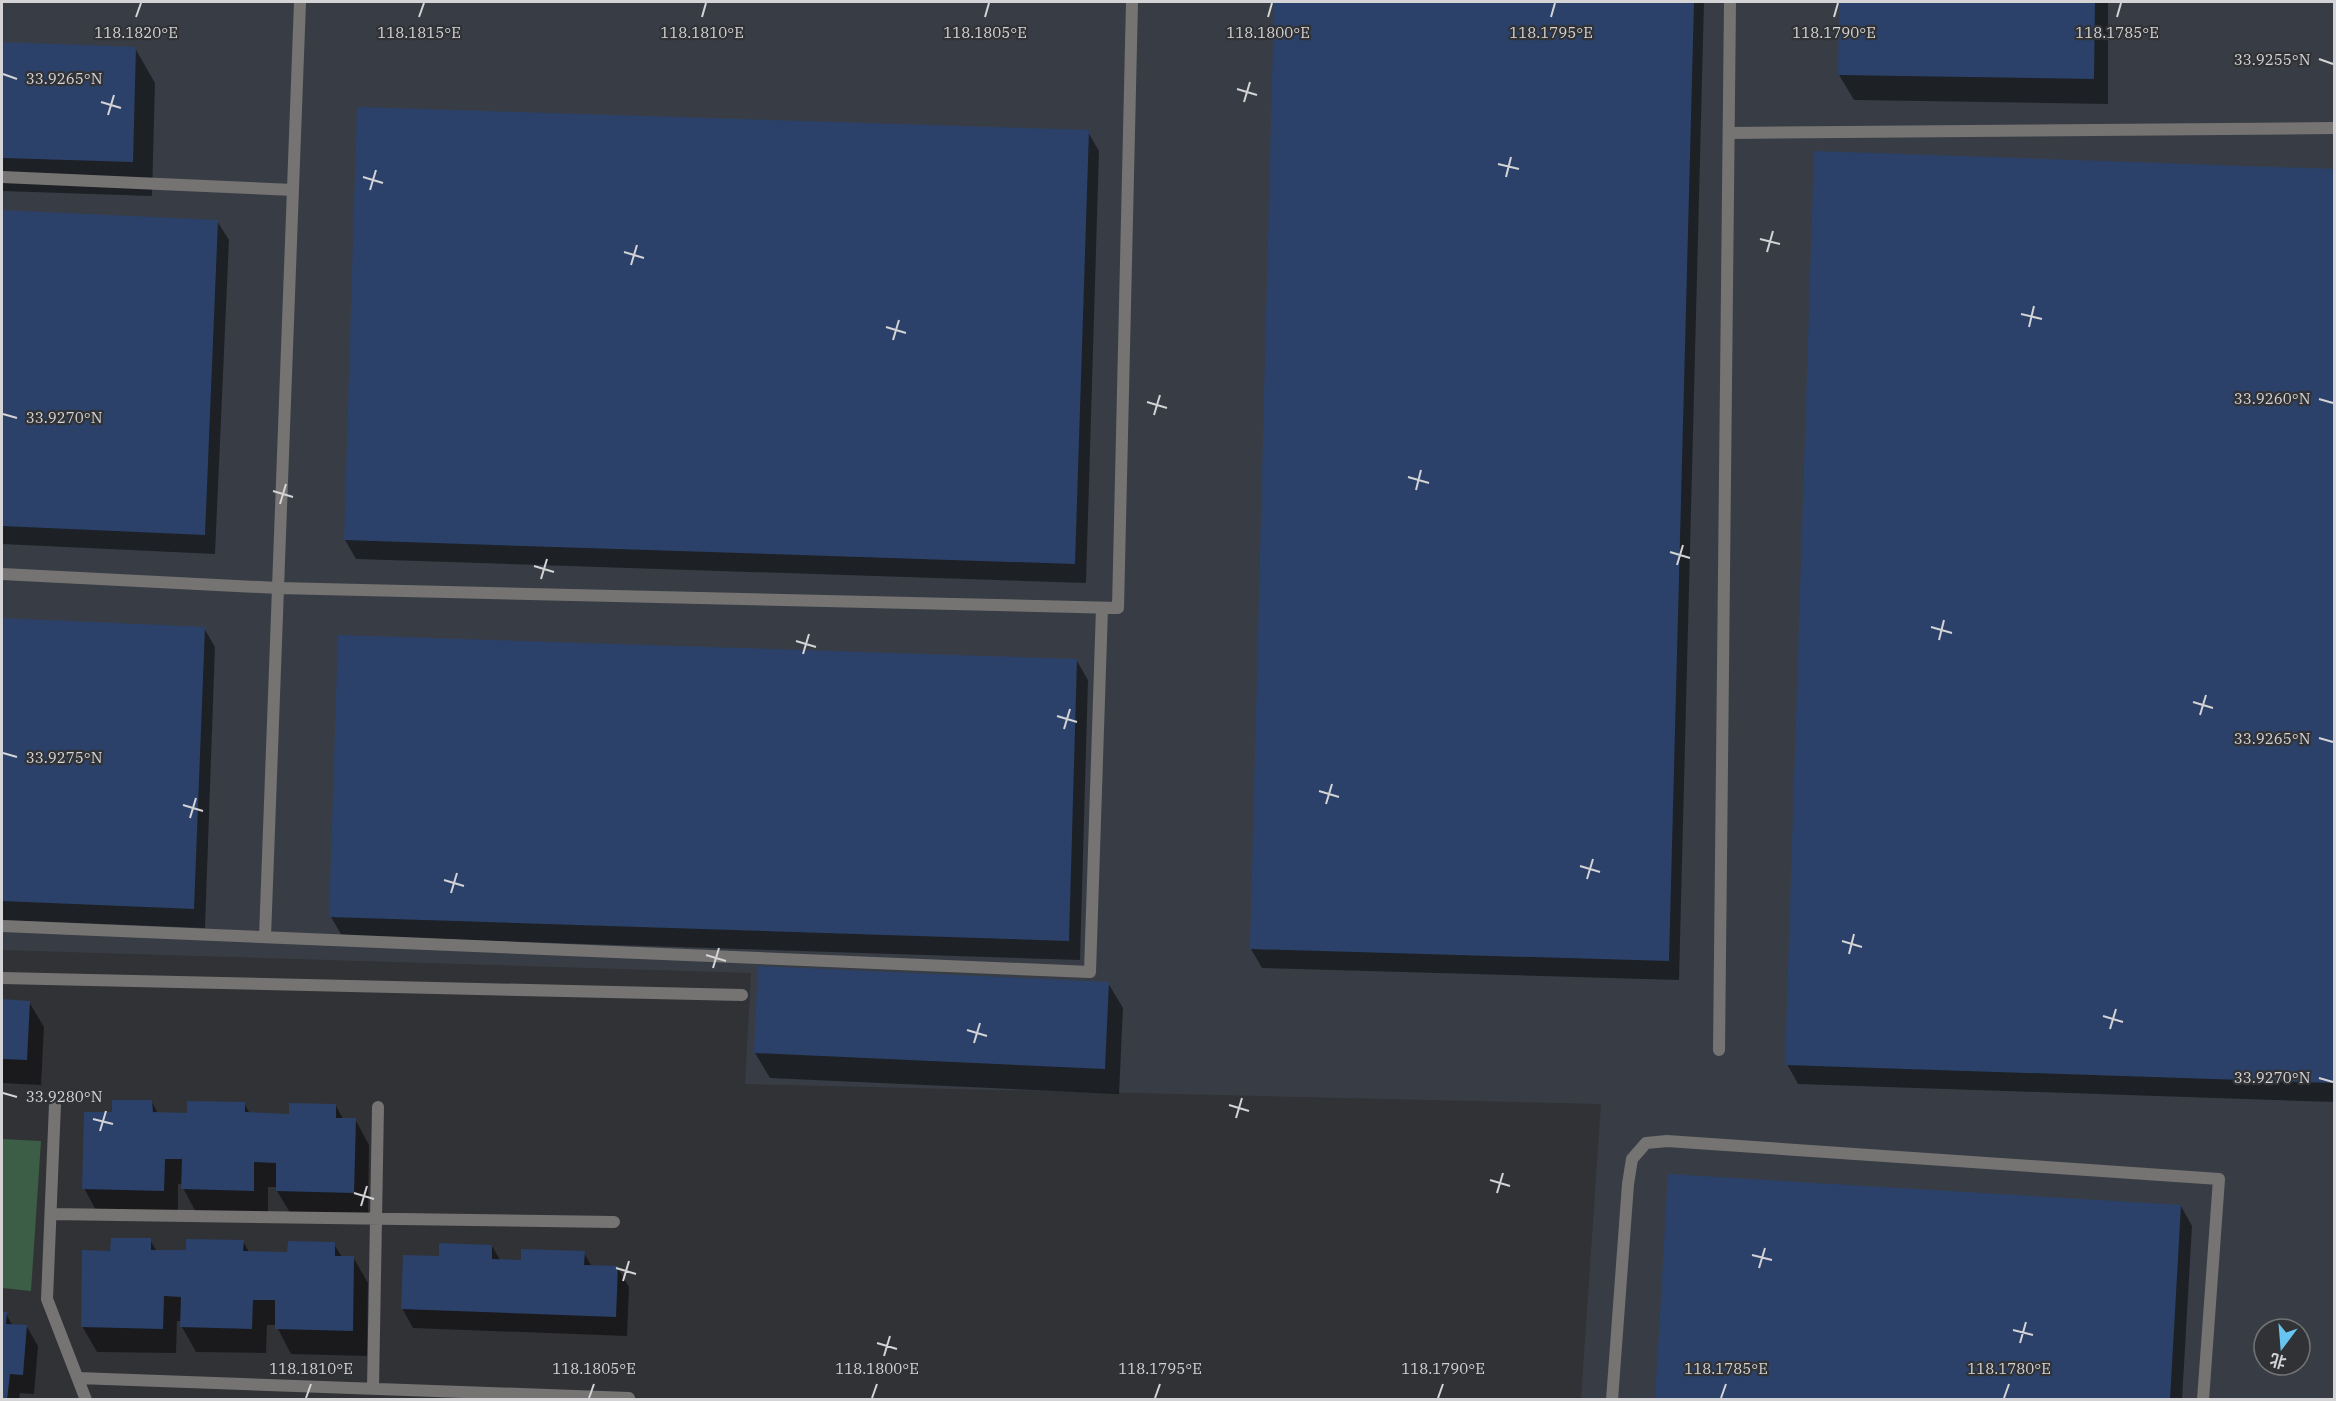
<svg xmlns="http://www.w3.org/2000/svg" width="2336" height="1401" font-family="'IBM Plex Serif','Noto Sans SC',serif">
<style>
.built{fill:#383d45;fill-rule:evenodd}
.green{fill:#3c5d46}
.shadow{fill:#0007}
.building{fill:#2b4169}
.lines{fill:none;stroke-linecap:round;stroke-linejoin:round}
.service{stroke:#757473;stroke-width:12}
.ticks{fill:none;stroke:#d4d4d6;stroke-width:2}
.ticks-label{font-size:15px;text-anchor:middle;fill:#d4d4d6;stroke:#313235;stroke-width:4.5;stroke-linejoin:round;paint-order:stroke}
</style>
<rect width="100%" height="100%" fill="#313235"/>
<path class="built" d="M 2,2 L 2334,2 L 2334,1399 L 1581,1399 L 1601,1104 L 745,1084 L 751,973 L 2,950 ZM 2264,1329 L 2300,1329 L 2300,1365 L 2264,1365 Z"/>
<path class="green" d="M 2,1139 L 41,1141 L 31,1291 L 2,1288 Z"/>
<path class="shadow" d="M 1276,2 L 1704,2 L 1679,980 L 1262,968 L 1251,949 Z
M 1840,2 L 2108,2 L 2108,104 L 1854,100 L 1839,75 Z
M 2,44 L 135,48 L 155,83 L 152,196 L 2,191 Z
M 1088,132 L 1099,151 L 1086,583 L 356,559 L 345,540 Z
M 1816,153 L 2334,171 L 2334,1102 L 1798,1084 L 1787,1064 Z
M 2,212 L 217,221 L 229,240 L 215,554 L 2,544 Z
M 2,620 L 204,628 L 215,647 L 205,928 L 2,920 Z
M 339,637 L 1077,661 L 1088,680 L 1080,960 L 342,936 L 331,917 Z
M 759,967 L 1108,983 L 1123,1008 L 1119,1094 L 770,1078 L 755,1053 Z
M 2,1001 L 29,1002 L 44,1027 L 41,1085 L 2,1083 Z
M 152,1102 L 158,1114 L 189,1115 L 244,1103 L 250,1114 L 290,1115 L 336,1106 L 343,1119 L 355,1119 L 369,1145 L 368,1217 L 292,1216 L 277,1191 L 277,1187 L 268,1187 L 268,1215 L 197,1214 L 183,1188 L 183,1184 L 178,1184 L 178,1215 L 98,1214 L 84,1188 L 113,1114 Z
M 2181,1206 L 2192,1226 L 2182,1400 L 1656,1400 Z
M 150,1240 L 157,1252 L 187,1252 L 243,1241 L 249,1252 L 289,1253 L 334,1244 L 342,1257 L 353,1257 L 368,1283 L 367,1356 L 291,1354 L 276,1325 L 267,1325 L 266,1353 L 196,1352 L 182,1327 L 182,1321 L 177,1321 L 176,1353 L 97,1352 L 82,1326 L 112,1252 Z
M 492,1246 L 500,1260 L 522,1261 L 584,1253 L 592,1267 L 617,1267 L 629,1287 L 627,1336 L 413,1328 L 402,1308 L 440,1258 Z
M 2,1314 L 6,1314 L 13,1326 L 27,1327 L 38,1346 L 34,1394 L 20,1393 L 19,1400 L 2,1400 Z"/>
<path class="building" d="M 1274,2 L 1694,2 L 1669,961 L 1250,949 Z
M 1839,2 L 2095,2 L 2094,79 L 1838,75 Z
M 2,42 L 136,47 L 133,162 L 2,158 Z
M 357,107 L 1089,130 L 1075,564 L 344,540 Z
M 1814,151 L 2334,169 L 2334,1083 L 1785,1065 Z
M 2,210 L 218,220 L 205,535 L 2,526 Z
M 2,618 L 205,627 L 194,909 L 2,901 Z
M 338,635 L 1077,659 L 1069,941 L 329,917 Z
M 758,966 L 1109,982 L 1105,1069 L 754,1053 Z
M 2,999 L 30,1001 L 27,1060 L 2,1059 Z
M 112,1100 L 152,1100 L 153,1112 L 187,1113 L 187,1101 L 245,1102 L 245,1112 L 289,1114 L 289,1103 L 336,1104 L 336,1118 L 356,1118 L 354,1193 L 276,1191 L 276,1163 L 254,1162 L 254,1191 L 181,1189 L 182,1159 L 165,1159 L 164,1191 L 82,1189 L 84,1112 L 112,1112 Z
M 1668,1174 L 2181,1205 L 2170,1400 L 1655,1400 Z
M 111,1238 L 151,1238 L 151,1250 L 186,1250 L 186,1239 L 244,1240 L 243,1251 L 287,1252 L 288,1241 L 335,1242 L 335,1256 L 354,1256 L 353,1331 L 275,1329 L 275,1300 L 253,1300 L 252,1329 L 180,1327 L 181,1297 L 164,1296 L 163,1329 L 81,1327 L 82,1250 L 110,1251 Z
M 439,1243 L 492,1245 L 492,1259 L 521,1260 L 521,1249 L 585,1251 L 584,1265 L 618,1266 L 616,1317 L 401,1309 L 403,1255 L 439,1256 Z
M 2,1312 L 7,1312 L 6,1324 L 27,1325 L 23,1375 L 10,1374 L 7,1400 L 2,1400 Z"/>
<g class="lines">
<path class="service" d="M 1729,133 L 2334,128
M 2,177 L 293,190
M 2,574 L 278,588 L 300,2
M 2,926 L 1090,972 L 1102,608
M 265,937 L 278,588 L 1118,608 L 1132,2
M 2,978 L 742,995
M 1719,1050 L 1730,2
M 55,1104 L 47,1299 L 86,1400
M 51,1214 L 614,1222
M 78,1378 L 629,1398
M 373,1388 L 378,1107
M 1612,1400 L 1628,1184 L 1632,1159 L 1646,1143 L 1667,1141 L 2219,1179 L 2203,1400"/>
</g>
<path class="ticks" d="M 136,17 L 141,3M 419,17 L 424,3M 702,17 L 706,3M 985,17 L 989,3M 1268,17 L 1272,3M 1551,17 L 1555,3M 1834,17 L 1838,3M 2117,17 L 2121,3M 2319,59 L 2333,64M 3,74 L 17,79M 1237,89 L 1257,95M 101,102 L 121,108M 1244,102 L 1250,82M 108,115 L 114,95M 1498,164 L 1519,169M 363,177 L 383,183M 1506,177 L 1511,157M 370,190 L 376,170M 1760,239 L 1780,244M 624,252 L 644,258M 1767,252 L 1773,231M 631,265 L 637,245M 2021,314 L 2042,319M 886,327 L 906,333M 2029,327 L 2034,306M 893,340 L 899,320M 2319,399 L 2333,403M 1147,402 L 1167,408M 3,414 L 17,418M 1154,415 L 1160,395M 1408,477 L 1429,483M 1416,490 L 1421,470M 273,491 L 293,497M 280,504 L 286,484M 1670,552 L 1690,558M 1677,565 L 1683,545M 534,566 L 554,572M 541,579 L 547,559M 1931,627 L 1952,633M 1939,640 L 1944,620M 796,641 L 816,647M 803,654 L 809,634M 2193,702 L 2213,708M 2200,715 L 2206,695M 1057,716 L 1077,722M 1064,729 L 1070,709M 2319,738 L 2333,742M 3,753 L 17,757M 1319,791 L 1339,797M 1326,804 L 1332,784M 183,805 L 203,811M 190,818 L 196,798M 1580,866 L 1600,872M 1587,879 L 1593,859M 444,880 L 464,886M 451,893 L 457,873M 1842,941 L 1862,947M 1849,954 L 1854,934M 706,955 L 726,961M 713,968 L 719,948M 2103,1016 L 2123,1022M 2110,1029 L 2116,1009M 967,1030 L 987,1036M 974,1043 L 980,1023M 2319,1078 L 2333,1082M 3,1093 L 17,1097M 1229,1105 L 1249,1111M 1236,1118 L 1242,1098M 93,1119 L 113,1124M 100,1131 L 106,1111M 1490,1180 L 1510,1186M 354,1193 L 374,1199M 1497,1193 L 1503,1173M 361,1206 L 367,1186M 1752,1255 L 1772,1260M 616,1268 L 636,1274M 1759,1268 L 1765,1248M 623,1281 L 629,1261M 2013,1330 L 2033,1335M 877,1343 L 897,1349M 2020,1343 L 2026,1322M 884,1356 L 890,1336M 306,1398 L 311,1384M 589,1398 L 594,1384M 872,1398 L 877,1384M 1155,1398 L 1160,1384M 1438,1398 L 1443,1384M 1721,1398 L 1726,1384M 2004,1398 L 2009,1384"/>
<g class="ticks-label">
<text x="136" y="38">118.1820°E</text>
<text x="419" y="38">118.1815°E</text>
<text x="702" y="38">118.1810°E</text>
<text x="985" y="38">118.1805°E</text>
<text x="1268" y="38">118.1800°E</text>
<text x="1551" y="38">118.1795°E</text>
<text x="1834" y="38">118.1790°E</text>
<text x="2117" y="38">118.1785°E</text>
<text x="2272" y="65">33.9255°N</text>
<text x="64" y="84">33.9265°N</text>
<text x="2272" y="404">33.9260°N</text>
<text x="64" y="423">33.9270°N</text>
<text x="2272" y="744">33.9265°N</text>
<text x="64" y="763">33.9275°N</text>
<text x="2272" y="1083">33.9270°N</text>
<text x="64" y="1102">33.9280°N</text>
<text x="311" y="1374">118.1810°E</text>
<text x="594" y="1374">118.1805°E</text>
<text x="877" y="1374">118.1800°E</text>
<text x="1160" y="1374">118.1795°E</text>
<text x="1443" y="1374">118.1790°E</text>
<text x="1726" y="1374">118.1785°E</text>
<text x="2009" y="1374">118.1780°E</text>
</g>
<rect width="2336" height="1401" fill="none" stroke="#d4d4d6" stroke-width="6"/>
<g transform="translate(2282 1347) rotate(196)"><circle r="28" fill="#313235" stroke="#727375" stroke-width="1.5"/>
<path d="M0-4.5L10 22L0 15L-10 22Z" fill="#68c4f0"/>
<text y="-9" font-size="16" font-weight="bold" text-anchor="middle" fill="#d4d4d6">北</text>
</g>
</svg>
